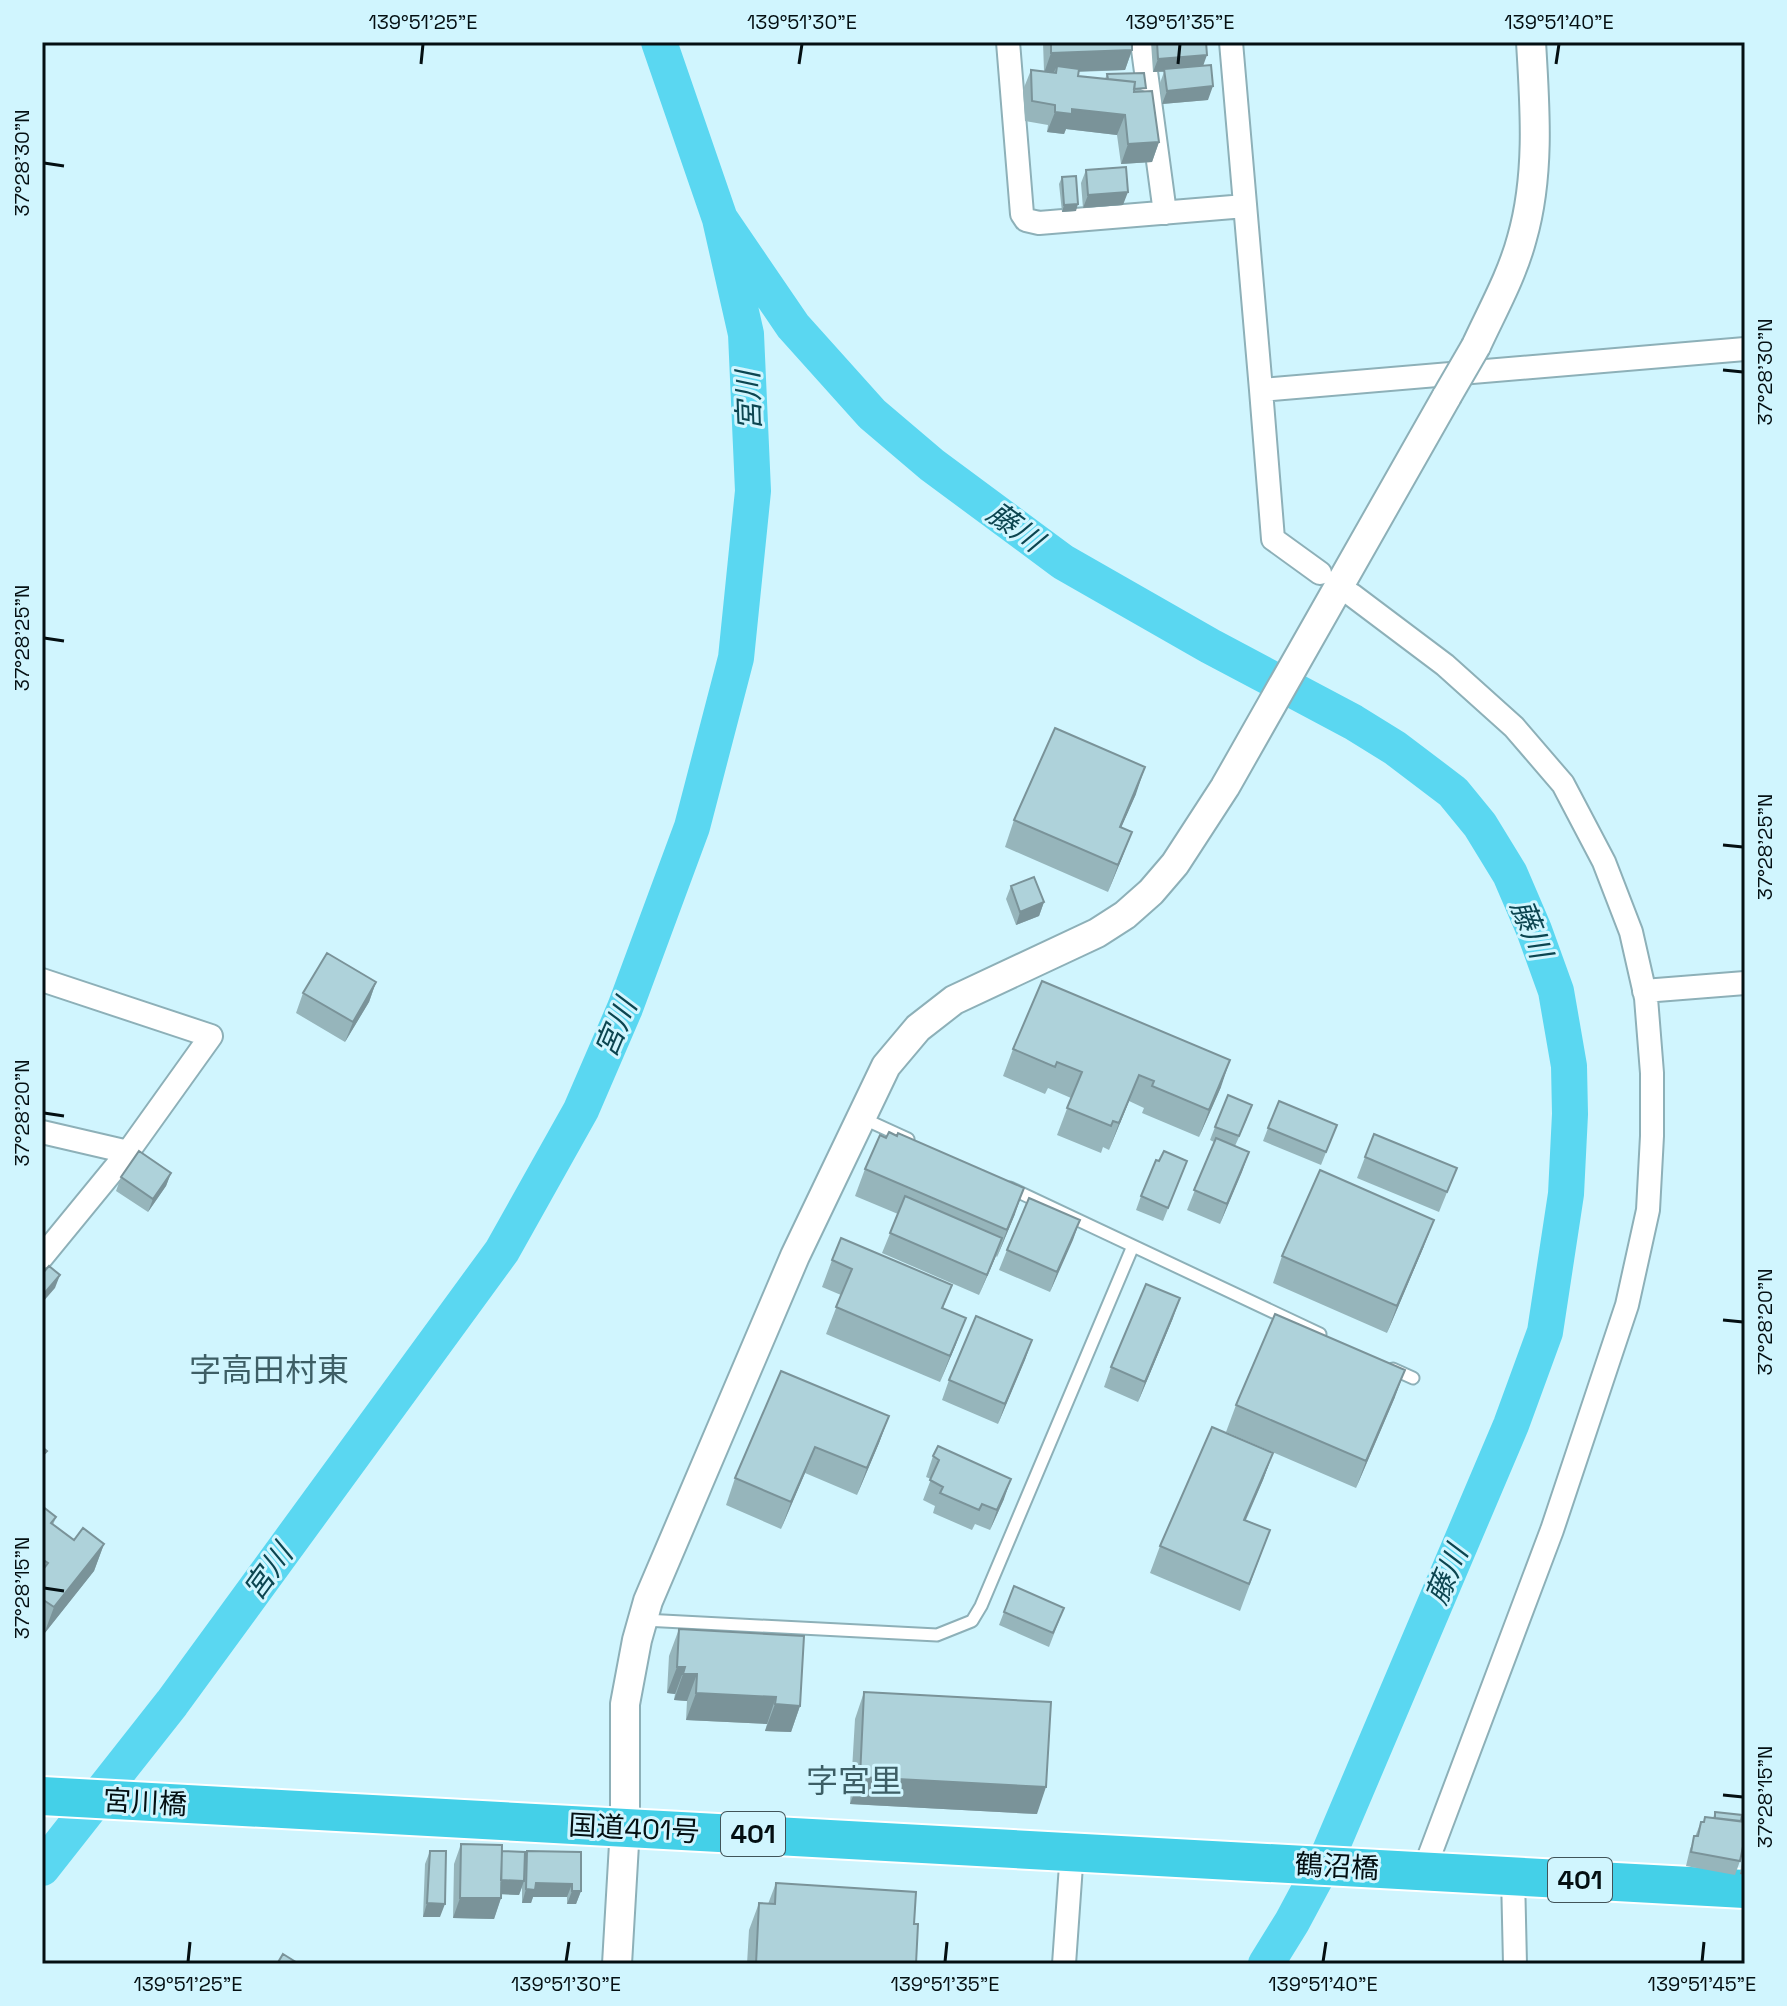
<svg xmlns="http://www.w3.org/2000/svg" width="1787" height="2006" font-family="'Space Grotesk','Noto Sans JP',sans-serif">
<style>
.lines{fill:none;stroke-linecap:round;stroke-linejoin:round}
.river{stroke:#5ad7f1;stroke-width:36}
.service-casing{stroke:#8db0b8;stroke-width:15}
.minor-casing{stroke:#8db0b8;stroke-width:26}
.tertiary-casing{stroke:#8db0b8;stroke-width:32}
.trunk-casing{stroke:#fff;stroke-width:42}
.service{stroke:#fff;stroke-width:11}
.minor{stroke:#fff;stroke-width:22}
.tertiary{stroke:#fff;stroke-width:28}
.trunk{stroke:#44d0e8;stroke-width:38}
.tertiary-bridge-casing{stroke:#8db0b8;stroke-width:32;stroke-linecap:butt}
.tertiary-bridge{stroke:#fff;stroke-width:28}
.wall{fill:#96b5bb}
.shaded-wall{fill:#7a9399}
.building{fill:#aed2da;stroke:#7a9399;stroke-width:2}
.ticks{fill:none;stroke:#040f12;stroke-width:3}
.labels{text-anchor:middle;stroke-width:6;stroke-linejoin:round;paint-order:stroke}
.shield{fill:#d0f5fe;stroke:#415459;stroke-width:2}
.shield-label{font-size:26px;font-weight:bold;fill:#040f12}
.street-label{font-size:28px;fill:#040f12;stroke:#d0f5fe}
.water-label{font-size:30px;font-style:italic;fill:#0c4550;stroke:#d0f5fe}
.quarter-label{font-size:32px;fill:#3d5e65;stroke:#d0f5fe}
.neatline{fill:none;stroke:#040f12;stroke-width:3}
.ticks-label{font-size:20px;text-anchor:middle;fill:#040f12}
</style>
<rect width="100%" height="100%" fill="#d0f5fe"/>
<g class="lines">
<path class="river" d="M 720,219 L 793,326 L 872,414 L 932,465 L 1063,562 L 1210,646 L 1353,722 L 1395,748 L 1453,792 L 1480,825 L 1510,874 L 1534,930 L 1556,991 L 1569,1066 L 1570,1114 L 1566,1194 L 1545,1332 L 1511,1425 L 1330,1851 L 1292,1922 L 1266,1964
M 42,1868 L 172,1703 L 502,1251 L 581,1110 L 625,1008 L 692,827 L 736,658 L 753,491 L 746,334 L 720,219 L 659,42"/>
<defs>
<path id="service" d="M 862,1118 L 908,1139
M 1010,1188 L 1320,1334
M 1393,1369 L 1413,1378
M 644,1620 L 937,1635 L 972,1621 L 981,1606 L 1133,1246"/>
<path id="minor" d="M 1008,42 L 1022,214 L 1026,220 L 1039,223 L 1245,206
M 1142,42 L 1165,213
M 1231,42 L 1261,390
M 1320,573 L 1273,539 L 1261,390 L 1745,349
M 1352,595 L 1445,665 L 1514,727 L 1563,784 L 1604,862 L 1631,932 L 1646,998 L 1652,1073 L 1652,1136 L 1648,1210 L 1627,1305 L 1552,1530 L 1424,1870
M 42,980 L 211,1036 L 128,1152 L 42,1257
M 1644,991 L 1745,983
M 42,1132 L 128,1152
M 1513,1876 L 1515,1964
M 1064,1964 L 1072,1851"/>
<path id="tertiary" d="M 1476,346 C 1492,311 1512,276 1522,238 C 1540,175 1535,107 1531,42
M 617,1964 L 625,1827 L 625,1704 L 637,1640 L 648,1601 L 795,1256 L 886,1066 L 918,1028 L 954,1000 L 1097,933 L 1125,915 L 1151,892 L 1175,864 L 1225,787 L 1447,396"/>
<path id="trunk" d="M 42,1796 L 1745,1889"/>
</defs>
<use href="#service" class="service-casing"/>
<use href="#minor" class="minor-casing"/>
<use href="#tertiary" class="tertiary-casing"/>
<use href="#trunk" class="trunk-casing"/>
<use href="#service" class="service"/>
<use href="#minor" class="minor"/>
<use href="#tertiary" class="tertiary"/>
<use href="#trunk" class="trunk"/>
<defs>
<path id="tertiary-bridge" d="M 1447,396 L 1476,346"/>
</defs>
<use href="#tertiary-bridge" class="tertiary-bridge-casing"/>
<use href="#tertiary-bridge" class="tertiary-bridge"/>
</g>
<path class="wall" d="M 1043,42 L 1132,42 L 1132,50 L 1125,70 L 1079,72 L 1078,76 L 1105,79 L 1107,74 L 1145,91 L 1159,142 L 1152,162 L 1121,164 L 1117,135 L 1066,129 L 1064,134 L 1047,132 L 1048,125 L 1025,121 L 1023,90 L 1031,70 L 1044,71 Z
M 1151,42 L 1206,42 L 1203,66 L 1208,100 L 1162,104 L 1160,83 L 1164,72 L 1153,72 Z
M 1086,170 L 1123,205 L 1083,208 L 1081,183 Z
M 1062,177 L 1076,211 L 1062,212 L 1059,184 Z
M 1136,794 L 1121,827 L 1132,832 L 1108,892 L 1005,847 L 1014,820 Z
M 1011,886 L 1044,902 L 1039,916 L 1016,925 L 1006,899 Z
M 376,982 L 369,1002 L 345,1042 L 296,1013 L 303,993 Z
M 1013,1049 L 1221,1087 L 1199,1137 L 1142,1113 L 1144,1108 L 1129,1101 L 1109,1150 L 1103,1147 L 1101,1153 L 1057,1135 L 1071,1098 L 1048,1088 L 1045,1094 L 1003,1076 Z
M 1247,1119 L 1235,1146 L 1249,1152 L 1220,1224 L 1187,1210 L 1214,1142 L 1210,1140 L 1215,1127 Z
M 1337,1125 L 1321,1165 L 1263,1141 L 1268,1128 Z
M 1365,1157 L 1457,1168 L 1439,1212 L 1357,1178 Z
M 1159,1161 L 1187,1161 L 1163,1221 L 1136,1210 L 1141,1196 Z
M 865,1169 L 1015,1214 L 997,1257 L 996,1256 L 979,1295 L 882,1253 L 898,1214 L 855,1196 Z
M 171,1173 L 166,1186 L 148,1212 L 116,1191 L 121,1177 Z
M 1080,1220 L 1050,1292 L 999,1270 L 1007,1250 Z
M 1424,1246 L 1387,1333 L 1273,1283 L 1282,1256 Z
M 832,1260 L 952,1285 L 943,1308 L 956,1344 L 940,1382 L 826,1334 L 841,1295 L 822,1287 Z
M 1173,1318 L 1138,1402 L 1104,1387 L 1111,1367 Z
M 1032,1340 L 998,1424 L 942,1400 L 949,1380 Z
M 1395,1397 L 1356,1488 L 1226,1432 L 1236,1405 Z
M 889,1416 L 879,1443 L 857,1495 L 805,1473 L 781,1529 L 726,1505 L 735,1478 Z
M 1273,1453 L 1263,1480 L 1246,1520 L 1270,1530 L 1240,1611 L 1150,1573 L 1160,1546 Z
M 933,1456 L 1004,1499 L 990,1530 L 975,1524 L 972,1530 L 933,1513 L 935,1506 L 923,1500 L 931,1479 L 926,1477 Z
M 42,1506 L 56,1517 L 53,1525 L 74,1540 L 104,1544 L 94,1571 L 44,1634 L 42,1632 Z
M 1064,1608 L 1049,1647 L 999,1625 L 1004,1612 Z
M 679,1629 L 800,1706 L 791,1732 L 765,1731 L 767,1724 L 686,1720 L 687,1701 L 674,1700 L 675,1694 L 667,1693 L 669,1656 Z
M 864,1692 L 1037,1814 L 850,1804 L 855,1719 Z
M 1715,1812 L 1745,1822 L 1745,1875 L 1740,1874 L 1744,1845 L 1740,1861 L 1735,1875 L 1686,1866 L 1690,1849 L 1701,1822 L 1704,1822 L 1705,1817 L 1713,1818 Z
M 461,1844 L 502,1851 L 525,1856 L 527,1851 L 581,1891 L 576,1904 L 567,1904 L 567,1897 L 533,1897 L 531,1903 L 522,1903 L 522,1887 L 519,1895 L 501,1894 L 501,1898 L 494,1919 L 453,1918 L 454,1864 Z
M 430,1851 L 440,1917 L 423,1917 L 425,1864 Z
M 776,1883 L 914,1924 L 916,1964 L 747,1964 L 749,1930 L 759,1903 L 768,1904 Z"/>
<path class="shaded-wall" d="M 1132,50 L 1125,70 L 1056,72 L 1057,66 L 1054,72 L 1044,73 L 1051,53 Z
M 1207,55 L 1202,69 L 1153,72 L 1158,59 Z
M 1213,86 L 1208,100 L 1162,104 L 1167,91 Z
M 1072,109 L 1125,115 L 1117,135 L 1066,129 L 1064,134 L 1047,132 L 1055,112 Z
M 1159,142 L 1152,162 L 1121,164 L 1128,144 Z
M 1128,192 L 1123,205 L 1083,208 L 1088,195 Z
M 1078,204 L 1076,211 L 1062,212 L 1064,205 Z
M 1145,767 L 1136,794 L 1110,853 L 1120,827 Z
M 1132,832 L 1122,858 L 1108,892 L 1118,865 Z
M 1044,902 L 1039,916 L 1016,925 L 1020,912 Z
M 376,982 L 369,1002 L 345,1042 L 353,1022 Z
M 1230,1060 L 1221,1087 L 1199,1137 L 1209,1110 Z
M 1139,1075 L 1129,1101 L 1109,1150 L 1119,1123 Z
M 1249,1152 L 1242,1172 L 1220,1224 L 1227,1204 Z
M 171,1173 L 166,1186 L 148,1212 L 153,1199 Z
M 1024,1188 L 1015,1214 L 997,1257 L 1007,1230 Z
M 1080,1220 L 1073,1240 L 1050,1292 L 1057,1272 Z
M 1434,1220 L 1424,1246 L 1387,1333 L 1397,1306 Z
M 1002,1238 L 995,1258 L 979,1295 L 987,1275 Z
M 60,1275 L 55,1288 L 42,1303 L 42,1296 Z
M 1180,1298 L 1173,1318 L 1138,1402 L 1145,1382 Z
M 966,1318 L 956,1344 L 940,1382 L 950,1356 Z
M 1032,1340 L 1025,1360 L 998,1424 L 1005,1404 Z
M 1405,1370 L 1395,1397 L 1356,1488 L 1366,1461 Z
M 889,1416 L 879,1443 L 857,1495 L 867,1468 Z
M 815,1447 L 805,1473 L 781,1529 L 791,1502 Z
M 1273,1453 L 1263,1480 L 1234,1546 L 1244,1520 Z
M 1011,1479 L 1004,1499 L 990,1530 L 997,1510 Z
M 104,1544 L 94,1571 L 44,1634 L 54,1607 Z
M 677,1667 L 685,1667 L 675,1694 L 667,1693 Z
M 683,1674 L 697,1674 L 687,1701 L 674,1700 Z
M 696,1693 L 776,1697 L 767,1724 L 686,1720 Z
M 775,1704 L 800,1706 L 791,1732 L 765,1731 Z
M 860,1777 L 1046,1787 L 1037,1814 L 850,1804 Z
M 1745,1859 L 1745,1875 L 1740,1874 Z
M 501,1880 L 524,1881 L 519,1895 L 496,1894 Z
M 536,1883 L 572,1884 L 567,1897 L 533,1897 L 531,1903 L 522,1903 L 526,1889 Z
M 572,1891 L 581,1891 L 576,1904 L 567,1904 Z
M 460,1898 L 501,1898 L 494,1919 L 453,1918 Z
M 427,1903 L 445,1904 L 440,1917 L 423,1917 Z"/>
<path class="building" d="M 1051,42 L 1132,42 L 1132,50 L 1051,53 Z
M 1157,42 L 1206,42 L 1207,55 L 1158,59 Z
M 1211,65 L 1213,86 L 1167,91 L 1164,69 Z
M 1057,66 L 1079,69 L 1078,76 L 1135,82 L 1134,92 L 1152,91 L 1159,142 L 1128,144 L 1125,115 L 1072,109 L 1072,114 L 1055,112 L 1055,105 L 1032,101 L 1031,70 L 1056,73 Z
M 1144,73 L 1146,88 L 1134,89 L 1135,82 L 1108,79 L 1107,74 Z
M 1126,167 L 1128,192 L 1088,195 L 1086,170 Z
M 1076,176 L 1078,204 L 1064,205 L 1062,177 Z
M 1055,728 L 1145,767 L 1120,827 L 1132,832 L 1118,865 L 1014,820 Z
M 1034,877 L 1044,902 L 1020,912 L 1011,886 Z
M 327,953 L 376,982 L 353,1022 L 303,993 Z
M 1042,981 L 1230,1060 L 1209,1110 L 1152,1086 L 1154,1081 L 1139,1075 L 1119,1123 L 1113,1121 L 1111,1126 L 1067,1108 L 1082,1072 L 1057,1062 L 1055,1067 L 1013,1049 Z
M 1228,1095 L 1252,1105 L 1239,1136 L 1215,1127 Z
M 1279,1101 L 1337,1125 L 1326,1152 L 1268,1128 Z
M 889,1132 L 897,1136 L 898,1133 L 1024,1188 L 1007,1230 L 865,1169 L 880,1135 L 886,1138 Z
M 1374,1134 L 1457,1168 L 1447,1192 L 1365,1157 Z
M 1216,1138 L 1249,1152 L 1227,1204 L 1194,1190 Z
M 139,1151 L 171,1173 L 153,1199 L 121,1177 Z
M 1164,1151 L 1187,1161 L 1168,1208 L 1141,1196 L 1156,1160 L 1159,1161 Z
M 1320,1170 L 1434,1220 L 1397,1306 L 1282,1256 Z
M 905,1196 L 1002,1238 L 987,1275 L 890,1233 Z
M 1029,1198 L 1080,1220 L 1057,1272 L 1007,1250 Z
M 841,1238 L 952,1285 L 942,1308 L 966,1318 L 950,1356 L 836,1307 L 852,1269 L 832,1260 Z
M 49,1266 L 60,1275 L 42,1296 L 42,1274 Z
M 1146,1284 L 1180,1298 L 1145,1382 L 1111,1367 Z
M 1275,1314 L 1405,1370 L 1366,1461 L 1236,1405 Z
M 976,1316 L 1032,1340 L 1005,1404 L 949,1380 Z
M 781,1371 L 889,1416 L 867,1468 L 815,1447 L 791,1502 L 735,1478 Z
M 1212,1427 L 1273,1453 L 1244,1520 L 1270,1530 L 1249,1584 L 1160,1546 Z
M 938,1446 L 1011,1479 L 997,1510 L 982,1504 L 979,1510 L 940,1493 L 943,1487 L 930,1480 L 939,1460 L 933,1456 Z
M 42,1447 L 47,1451 L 42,1456 Z
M 42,1506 L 56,1517 L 51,1523 L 74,1540 L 83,1528 L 104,1544 L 54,1607 L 42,1599 L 42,1571 L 48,1563 L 42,1559 Z
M 1014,1586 L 1064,1608 L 1053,1633 L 1004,1612 Z
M 679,1629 L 804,1636 L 800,1706 L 775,1704 L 776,1697 L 696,1693 L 697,1674 L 683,1674 L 685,1667 L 677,1667 Z
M 864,1692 L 1051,1702 L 1046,1787 L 860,1777 Z
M 1715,1812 L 1742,1815 L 1741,1821 L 1715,1818 Z
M 1705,1817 L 1745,1822 L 1745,1837 L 1740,1861 L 1691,1852 L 1694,1836 L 1698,1836 L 1701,1822 L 1704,1822 Z
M 461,1844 L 502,1845 L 501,1898 L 460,1898 Z
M 430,1851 L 446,1851 L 445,1904 L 427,1903 Z
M 502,1851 L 525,1852 L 524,1881 L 501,1880 Z
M 527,1851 L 581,1852 L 581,1891 L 572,1891 L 572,1884 L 536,1883 L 535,1890 L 526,1889 Z
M 776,1883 L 916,1892 L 914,1924 L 918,1924 L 916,1964 L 756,1964 L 759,1903 L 775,1904 Z
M 283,1954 L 299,1964 L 277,1964 Z"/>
<path class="ticks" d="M 421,64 L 423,44M 799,64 L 802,44M 1178,64 L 1180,44M 1556,64 L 1559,44M 44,163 L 64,166M 1723,370 L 1743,372M 44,638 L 64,641M 1723,845 L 1743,847M 44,1113 L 64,1116M 1723,1320 L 1743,1322M 44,1588 L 64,1591M 1723,1795 L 1743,1797M 188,1962 L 190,1942M 566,1962 L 569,1942M 945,1962 L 947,1942M 1323,1962 L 1326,1942M 1702,1962 L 1704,1942"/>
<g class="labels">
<g class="shield">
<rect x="721" y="1812" width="64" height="44" rx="6"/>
<rect x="1548" y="1858" width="64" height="44" rx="6"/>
</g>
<g class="shield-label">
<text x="753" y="1843">401</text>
<text x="1580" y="1889">401</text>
</g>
<g class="street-label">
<text transform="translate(145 1802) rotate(3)" y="10">宮川橋</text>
<text transform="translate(634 1828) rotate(3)" y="10">国道401号</text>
<text transform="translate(1337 1866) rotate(3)" y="10">鶴沼橋</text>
</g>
<g class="water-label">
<text transform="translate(749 401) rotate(-92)" y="10">宮川</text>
<text transform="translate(1015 527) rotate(36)" y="10">藤川</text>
<text transform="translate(1531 929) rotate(68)" y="10">藤川</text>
<text transform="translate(616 1028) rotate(-67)" y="10">宮川</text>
<text transform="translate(268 1572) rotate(-54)" y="10">宮川</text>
<text transform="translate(1447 1575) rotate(-67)" y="10">藤川</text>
</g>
<g class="quarter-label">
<text x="269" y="1381">字高田村東</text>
<text x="854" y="1792">字宮里</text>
</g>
</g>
<rect width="1787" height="2006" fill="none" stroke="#d0f5fe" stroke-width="88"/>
<rect x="44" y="44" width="1699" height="1918" class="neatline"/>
<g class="ticks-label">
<text x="423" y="29">139°51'25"E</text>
<text x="802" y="29">139°51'30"E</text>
<text x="1180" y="29">139°51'35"E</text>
<text x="1559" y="29">139°51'40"E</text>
<text transform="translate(22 163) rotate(-90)" y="7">37°28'30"N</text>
<text transform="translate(1765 372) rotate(-90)" y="7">37°28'30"N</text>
<text transform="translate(22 638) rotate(-90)" y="7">37°28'25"N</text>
<text transform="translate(1765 847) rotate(-90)" y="7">37°28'25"N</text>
<text transform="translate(22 1113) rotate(-90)" y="7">37°28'20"N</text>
<text transform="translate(1765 1322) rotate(-90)" y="7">37°28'20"N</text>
<text transform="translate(22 1588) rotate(-90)" y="7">37°28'15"N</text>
<text transform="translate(1765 1797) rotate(-90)" y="7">37°28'15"N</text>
<text x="188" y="1991">139°51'25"E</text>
<text x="566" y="1991">139°51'30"E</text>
<text x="945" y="1991">139°51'35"E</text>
<text x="1323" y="1991">139°51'40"E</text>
<text x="1702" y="1991">139°51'45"E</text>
</g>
</svg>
